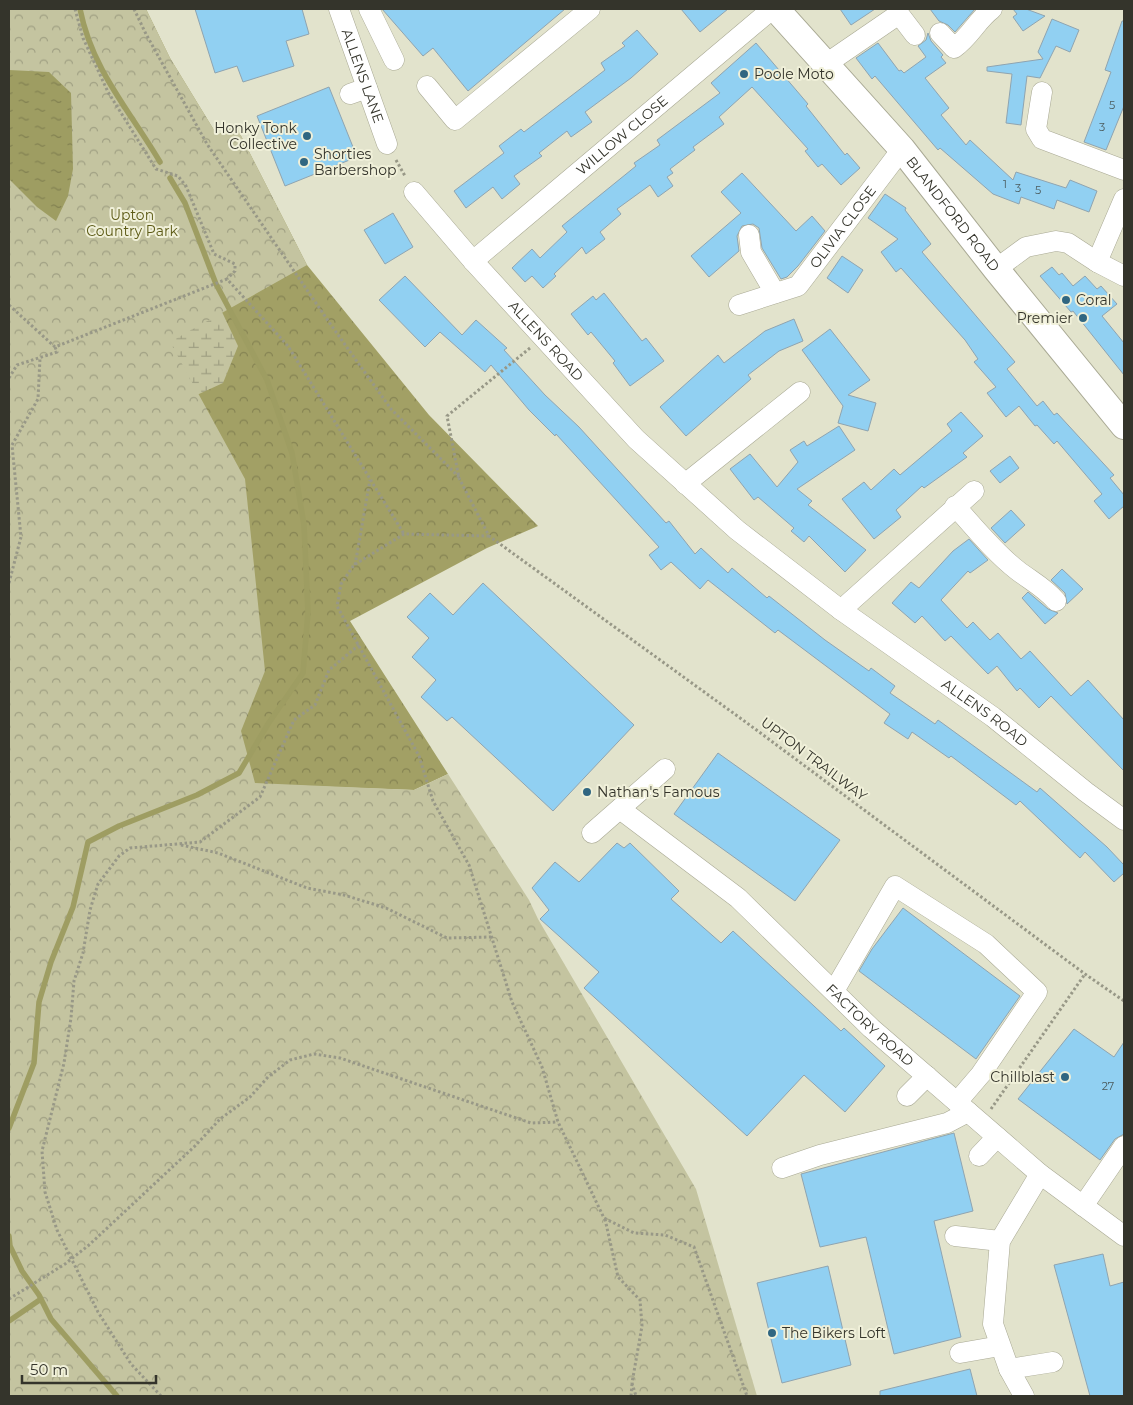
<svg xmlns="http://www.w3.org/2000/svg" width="1133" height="1405" font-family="Montserrat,sans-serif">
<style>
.forest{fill:url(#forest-crowns)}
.wetland{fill:url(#wetland-marsh)}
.park{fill:url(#park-crowns)}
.water{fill:url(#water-ripples)}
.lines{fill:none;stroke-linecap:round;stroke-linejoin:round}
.stream{stroke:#9e9d62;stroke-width:5.5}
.building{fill:#91d0f2;stroke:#8fa4b0}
.minor-casing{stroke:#a9a994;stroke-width:21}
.major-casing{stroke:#a9a994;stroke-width:28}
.path{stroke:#989887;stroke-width:3;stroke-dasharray:2.5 2.5;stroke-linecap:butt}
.minor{stroke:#fff;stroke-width:20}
.major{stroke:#fff;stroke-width:26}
.poi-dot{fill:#306681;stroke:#f0f0d9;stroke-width:2}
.labels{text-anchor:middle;stroke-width:4;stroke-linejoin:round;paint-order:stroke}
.number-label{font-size:11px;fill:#4b5b5d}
.poi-label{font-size:14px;fill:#34342b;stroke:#f0f0d9;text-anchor:start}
.street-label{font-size:14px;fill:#34342b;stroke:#f0f0d9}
.park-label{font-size:14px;fill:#5d5b16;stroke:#f0f0d9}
</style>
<defs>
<pattern id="forest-crowns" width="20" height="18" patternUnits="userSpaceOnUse" patternTransform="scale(1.25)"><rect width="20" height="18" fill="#a2a065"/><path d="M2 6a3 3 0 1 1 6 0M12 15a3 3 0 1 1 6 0" fill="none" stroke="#858353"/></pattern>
<pattern id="wetland-marsh" width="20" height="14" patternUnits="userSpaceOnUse" patternTransform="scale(1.25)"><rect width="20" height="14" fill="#c4c4a0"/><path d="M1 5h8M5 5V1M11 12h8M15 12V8" fill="none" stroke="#a0a083"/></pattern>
<pattern id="park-crowns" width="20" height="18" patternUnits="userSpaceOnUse" patternTransform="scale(1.25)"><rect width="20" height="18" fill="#c4c4a0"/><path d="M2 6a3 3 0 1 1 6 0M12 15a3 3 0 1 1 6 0" fill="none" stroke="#a0a083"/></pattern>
<pattern id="water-ripples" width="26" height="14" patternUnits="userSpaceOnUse" patternTransform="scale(1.25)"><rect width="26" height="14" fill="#9e9d62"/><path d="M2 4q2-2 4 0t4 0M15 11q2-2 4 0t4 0" fill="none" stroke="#828151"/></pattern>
</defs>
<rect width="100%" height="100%" fill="#e2e3cc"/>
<path class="forest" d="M 9,9 L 146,9 L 170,58 L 217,135 L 236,126 L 307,265 L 429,415 L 538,526 L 487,548 L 350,621 L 448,774 L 414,790 L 255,784 L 9,1088 L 170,342 Z"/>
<path class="wetland" d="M 215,297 L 238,346 L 223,383 L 188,399 L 101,350 Z"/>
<path class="park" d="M 9,9 L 146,9 L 170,58 L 217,135 L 236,126 L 307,265 L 170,342 L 245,479 L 265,671 L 241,731 L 255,783 L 414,790 L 448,774 L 529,900 L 538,919 L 696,1189 L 757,1396 L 9,1396 Z"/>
<path class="water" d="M 9,70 L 49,72 L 71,93 L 73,169 L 68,196 L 56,221 L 37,207 L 9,179 Z"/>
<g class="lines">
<path class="stream" d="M 80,9 C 92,70 130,111 160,162
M 9,1128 L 34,1063 L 39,1002 L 51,962 L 73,907 L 88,842 L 119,826 L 197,795 L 239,773 L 268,724 L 303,673 L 308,612 L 304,525 L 292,453 L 267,380 L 216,284 L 185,203 L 170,178
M 9,1236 L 10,1246 L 22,1271 L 39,1295 L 51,1319 L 117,1396
M 9,1321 L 41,1299"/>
</g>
<path class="building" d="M 195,9 L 302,9 L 309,34 L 286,41 L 294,66 L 243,82 L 237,66 L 215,73 Z
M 382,9 L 565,9 L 468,91 L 433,48 L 423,56 Z
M 681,9 L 728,9 L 700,32 Z
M 840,9 L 875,9 L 851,25 Z
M 930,9 L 975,9 L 955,32 L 948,25 L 939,21 Z
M 1013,9 L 1026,9 L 1045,16 L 1023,31 L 1013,17 L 1017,14 Z
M 1052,19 L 1079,30 L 1070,52 L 1056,46 L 1040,78 L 1027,76 L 1021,125 L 1006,123 L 1012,74 L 987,71 L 987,67 L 1043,59 L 1038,52 Z
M 1122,21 L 1124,21 L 1124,106 L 1106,150 L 1084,142 L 1111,72 L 1105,70 Z
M 637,30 L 658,54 L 631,78 L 585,112 L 592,122 L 571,137 L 567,131 L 539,153 L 542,156 L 514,176 L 520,184 L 502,199 L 493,187 L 466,208 L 454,191 L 504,153 L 499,146 L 521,129 L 524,132 L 605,70 L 601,63 L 625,46 L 622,43 Z
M 928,33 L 931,41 L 943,55 L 941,57 L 946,63 L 925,78 L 949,108 L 941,115 L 966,145 L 970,140 L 1013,180 L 1016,172 L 1066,188 L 1070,180 L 1097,191 L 1089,212 L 1057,200 L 1054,209 L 1021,197 L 1019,204 L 993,194 L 940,148 L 938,150 L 875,76 L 872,79 L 856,58 L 878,43 L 899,71 L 901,70 L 904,73 L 926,57 L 918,46 L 926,40 Z
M 756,43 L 808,104 L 806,106 L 845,155 L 847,153 L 860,168 L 841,185 L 822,164 L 818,167 L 805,151 L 808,149 L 752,87 L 719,117 L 724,124 L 693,147 L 695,150 L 670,169 L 673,173 L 667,177 L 673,186 L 658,197 L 650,185 L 617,209 L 621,214 L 600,232 L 605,239 L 586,254 L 582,247 L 554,274 L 556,276 L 543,288 L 532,276 L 525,282 L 512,268 L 532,249 L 540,258 L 567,232 L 562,226 L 636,166 L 634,163 L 660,145 L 657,140 L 720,93 L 711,83 Z
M 329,87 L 357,157 L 285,186 L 257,116 Z
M 742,173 L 796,231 L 812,216 L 825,231 L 798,266 L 787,277 L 781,279 L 762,248 L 759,228 L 753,224 L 742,226 L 737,236 L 739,251 L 709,277 L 691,256 L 741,213 L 721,192 Z
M 885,194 L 906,208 L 905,210 L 931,244 L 922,252 L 1015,362 L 1007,369 L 1037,406 L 1043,401 L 1054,415 L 1057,413 L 1114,475 L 1110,478 L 1124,495 L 1124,506 L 1109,519 L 1094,501 L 1102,494 L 1057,441 L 1054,444 L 1037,425 L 1035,426 L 1019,406 L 1006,417 L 987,393 L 996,387 L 974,362 L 978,359 L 965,340 L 901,268 L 896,272 L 881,252 L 898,239 L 868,218 Z
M 393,213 L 413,247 L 385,264 L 364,230 Z
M 842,256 L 863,270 L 848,293 L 827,278 Z
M 1052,267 L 1059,275 L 1062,273 L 1073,286 L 1085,276 L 1097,289 L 1101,286 L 1117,304 L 1102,316 L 1124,343 L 1124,375 L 1073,311 L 1071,312 L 1040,276 Z
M 405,276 L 462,335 L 476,320 L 507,348 L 504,350 L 545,395 L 579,427 L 666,523 L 669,521 L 695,554 L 701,548 L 728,573 L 732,568 L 767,598 L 769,596 L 825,640 L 869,671 L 871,668 L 895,686 L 890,693 L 935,724 L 938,720 L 1037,792 L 1040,788 L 1107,847 L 1124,865 L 1124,873 L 1114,882 L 1085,852 L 1080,858 L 1020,801 L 1016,805 L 951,756 L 949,758 L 912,732 L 908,739 L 884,723 L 890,714 L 778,630 L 775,633 L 708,580 L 700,589 L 671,562 L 661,570 L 649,555 L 659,547 L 556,434 L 555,436 L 529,410 L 491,365 L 485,372 L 440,332 L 425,347 L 379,300 Z
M 604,293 L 642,341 L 646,338 L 664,361 L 630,386 L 613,363 L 615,361 L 591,332 L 588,335 L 571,314 L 593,296 L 596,300 Z
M 794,319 L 803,341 L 779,351 L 748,375 L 751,379 L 686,436 L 660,407 L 718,355 L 724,363 L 765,331 Z
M 830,329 L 870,380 L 848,395 L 876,403 L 868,431 L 838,423 L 843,406 L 802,350 Z
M 961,412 L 983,436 L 963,453 L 967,457 L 924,488 L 922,486 L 896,510 L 901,517 L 874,539 L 842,499 L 864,482 L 871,490 L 894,469 L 900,475 L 952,431 L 947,424 Z
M 839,426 L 855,450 L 797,489 L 812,501 L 808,505 L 866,550 L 845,572 L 809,536 L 804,542 L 791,531 L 794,528 L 758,497 L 754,500 L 730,469 L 750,454 L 777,487 L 798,462 L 790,450 L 804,441 L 807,446 Z
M 1010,456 L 1019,468 L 1000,483 L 990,471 Z
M 1011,510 L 1025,525 L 1005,543 L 991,528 Z
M 969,539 L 988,560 L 970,573 L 968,571 L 941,600 L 967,628 L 973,622 L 990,640 L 998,633 L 1021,659 L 1030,651 L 1071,696 L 1088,680 L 1124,720 L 1124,771 L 1051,696 L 1039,708 L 1020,688 L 1017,691 L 997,666 L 988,674 L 951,636 L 945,641 L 922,616 L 915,623 L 892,603 L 911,582 L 919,588 L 953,551 Z
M 1062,569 L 1083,589 L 1067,604 L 1065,593 L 1051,580 Z
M 483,583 L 634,725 L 553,811 L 452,717 L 447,721 L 421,697 L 436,680 L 412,657 L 429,638 L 407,617 L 430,593 L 453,615 Z
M 1028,592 L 1048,609 L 1058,613 L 1045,624 L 1022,598 Z
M 718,753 L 840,840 L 795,901 L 674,814 Z
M 617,843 L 624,848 L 630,843 L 679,891 L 671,899 L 721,943 L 733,931 L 841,1031 L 844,1028 L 885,1066 L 845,1112 L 804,1075 L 747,1136 L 584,988 L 599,972 L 540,919 L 549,910 L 532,888 L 555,862 L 579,882 Z
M 903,908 L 1020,996 L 976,1059 L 859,971 L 872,949 Z
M 1074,1029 L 1114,1057 L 1124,1042 L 1124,1134 L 1115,1139 L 1100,1160 L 1018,1099 Z
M 954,1133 L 973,1211 L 934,1221 L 961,1337 L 894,1354 L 866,1237 L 820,1247 L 801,1174 Z
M 1103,1254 L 1110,1286 L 1124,1282 L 1124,1396 L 1090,1396 L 1054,1265 Z
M 828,1266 L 851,1365 L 782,1383 L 757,1283 Z
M 970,1369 L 977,1396 L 880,1396 L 880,1391 Z"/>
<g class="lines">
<defs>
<g id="minor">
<path id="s1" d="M 339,9 L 387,144"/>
<path d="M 369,9 L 394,60"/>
<path d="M 940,33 L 954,48 C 970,37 977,20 992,9"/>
<path d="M 826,64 L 899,14 L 915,35"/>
<path d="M 427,86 L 455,120 L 590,9"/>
<path d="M 1042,92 L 1036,129 L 1042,139 L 1124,170"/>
<path d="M 350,94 L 367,88"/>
<path id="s2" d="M 414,192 L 473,261 L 636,439 L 737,530 L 841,610 L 993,717 L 1086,792 L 1124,820"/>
<path d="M 749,235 L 751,252 L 775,293"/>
<path id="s3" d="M 473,261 L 772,9"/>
<path d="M 1097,262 L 1124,199"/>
<path d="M 996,269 L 1026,247 L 1056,241 L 1068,243 L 1097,262 L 1124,276"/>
<path id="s4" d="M 739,305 L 798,286 L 902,149"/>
<path d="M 685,484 L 800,392"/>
<path d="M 955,506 C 975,528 994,552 1017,570 C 1031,581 1044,587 1056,601"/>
<path d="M 841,610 L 974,491"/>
<path id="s5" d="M 620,809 L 738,898 L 871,1028 L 1040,1174 L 1124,1236"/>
<path d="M 592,833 L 665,769"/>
<path d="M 834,991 L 895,886 L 986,944 L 1037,992 L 981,1074 L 957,1102"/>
<path d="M 907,1096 L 927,1076"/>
<path d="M 979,1156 L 997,1137"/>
<path d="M 782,1168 L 820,1155 L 947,1123 L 968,1112"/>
<path d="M 1083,1206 L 1124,1146"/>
<path d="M 955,1236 L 1000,1241"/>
<path d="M 960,1353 L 1000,1346"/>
<path d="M 1009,1369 L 1053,1362"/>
<path d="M 1024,1396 L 1009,1369 L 993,1324 L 1000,1241 L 1040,1174"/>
</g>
<g id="major">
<path id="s6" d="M 776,9 L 902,149 L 996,269 L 1124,426"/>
</g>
</defs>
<use href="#minor" class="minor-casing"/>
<use href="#major" class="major-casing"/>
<path class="path" d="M 75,9 L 83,38 L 108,92 L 156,169 L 178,176 L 186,186 L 214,254 L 235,264 L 235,271 L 227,279
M 134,9 L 146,34 L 207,144 L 331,325 L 391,409 L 459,477
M 396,160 L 405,176
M 9,305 L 55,347 L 227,279 L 288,346 L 404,534
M 530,348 L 447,416 L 459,478 L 489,536 L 747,723 L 1085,974 L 1124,1001
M 9,378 L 17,365 L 57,352 L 55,347
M 489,536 L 404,534 L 354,565 L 341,584 L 337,606 L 419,756 L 433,801 L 469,865 L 512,1002 L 542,1067 L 558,1122 L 604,1218 L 634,1233 L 665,1235 L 694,1247 L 747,1396
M 355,565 L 370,480
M 9,583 L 21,537 L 12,445 L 38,399 L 40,358
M 181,845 L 218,853 L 307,888 L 344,895 L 386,908 L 447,938 L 491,937
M 991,1109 L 1085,974
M 605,1219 L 618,1277 L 640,1300 L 642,1326 L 632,1383 L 636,1396
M 9,1299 L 65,1264 L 89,1245 L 196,1145 L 220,1119 L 250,1097 L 268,1077 L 290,1060 L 314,1054 L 340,1058 L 531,1123 L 558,1122
M 161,1396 L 131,1364 L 98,1312 L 57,1230 L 45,1192 L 42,1151 L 64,1063 L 71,1018 L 74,981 L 83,953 L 90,910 L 98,884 L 119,856 L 130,848 L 200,842 L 260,797 L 294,720 L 315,705 L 329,670 L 359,645
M 631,1396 L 632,1384"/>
<use href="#minor" class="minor"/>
<use href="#major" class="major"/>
</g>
<g class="poi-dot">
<circle cx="744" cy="74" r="5"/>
<circle cx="307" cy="136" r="5"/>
<circle cx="304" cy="162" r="5"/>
<circle cx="1066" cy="300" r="5"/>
<circle cx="1083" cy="318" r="5"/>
<circle cx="587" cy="792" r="5"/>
<circle cx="1065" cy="1077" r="5"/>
<circle cx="772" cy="1333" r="5"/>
</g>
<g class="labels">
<g class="number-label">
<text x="1112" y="109">5</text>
<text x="1102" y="131">3</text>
<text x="1005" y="188">1</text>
<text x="1018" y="192">3</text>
<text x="1038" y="194">5</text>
<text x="1108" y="1090">27</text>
</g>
<g class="poi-label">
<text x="754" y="79">Poole Moto</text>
<text x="297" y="133" text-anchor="end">Honky Tonk<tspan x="297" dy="16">Collective</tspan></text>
<text x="314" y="159">Shorties<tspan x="314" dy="16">Barbershop</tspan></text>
<text x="1076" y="305">Coral</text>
<text x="1073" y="323" text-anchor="end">Premier</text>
<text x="597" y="797">Nathan's Famous</text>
<text x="1055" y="1082" text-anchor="end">Chillblast</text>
<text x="782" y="1338">The Bikers Loft</text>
</g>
<g class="street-label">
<text dy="5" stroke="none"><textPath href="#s1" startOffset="71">ALLENS LANE</textPath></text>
<text dy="5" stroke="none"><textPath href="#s3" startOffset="195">WILLOW CLOSE</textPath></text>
<text dy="5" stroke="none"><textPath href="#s6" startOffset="271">BLANDFORD ROAD</textPath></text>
<text dy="5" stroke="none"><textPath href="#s4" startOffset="136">OLIVIA CLOSE</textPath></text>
<text dy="5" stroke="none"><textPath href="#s2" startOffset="199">ALLENS ROAD</textPath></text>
<text dy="5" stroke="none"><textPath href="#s2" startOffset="776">ALLENS ROAD</textPath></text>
<text transform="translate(814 759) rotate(37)" y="5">UPTON TRAILWAY</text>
<text dy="5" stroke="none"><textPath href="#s5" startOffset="331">FACTORY ROAD</textPath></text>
</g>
<g class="park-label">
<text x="132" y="220">Upton<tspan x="132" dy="16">Country Park</tspan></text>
</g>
</g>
<rect width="1133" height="1405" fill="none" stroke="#34342b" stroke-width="20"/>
<path d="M22 1375v8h134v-8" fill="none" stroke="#34342b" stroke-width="2.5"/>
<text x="30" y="1375" font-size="15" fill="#34342b" stroke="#f0f0d9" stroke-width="4" paint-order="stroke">50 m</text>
</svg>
